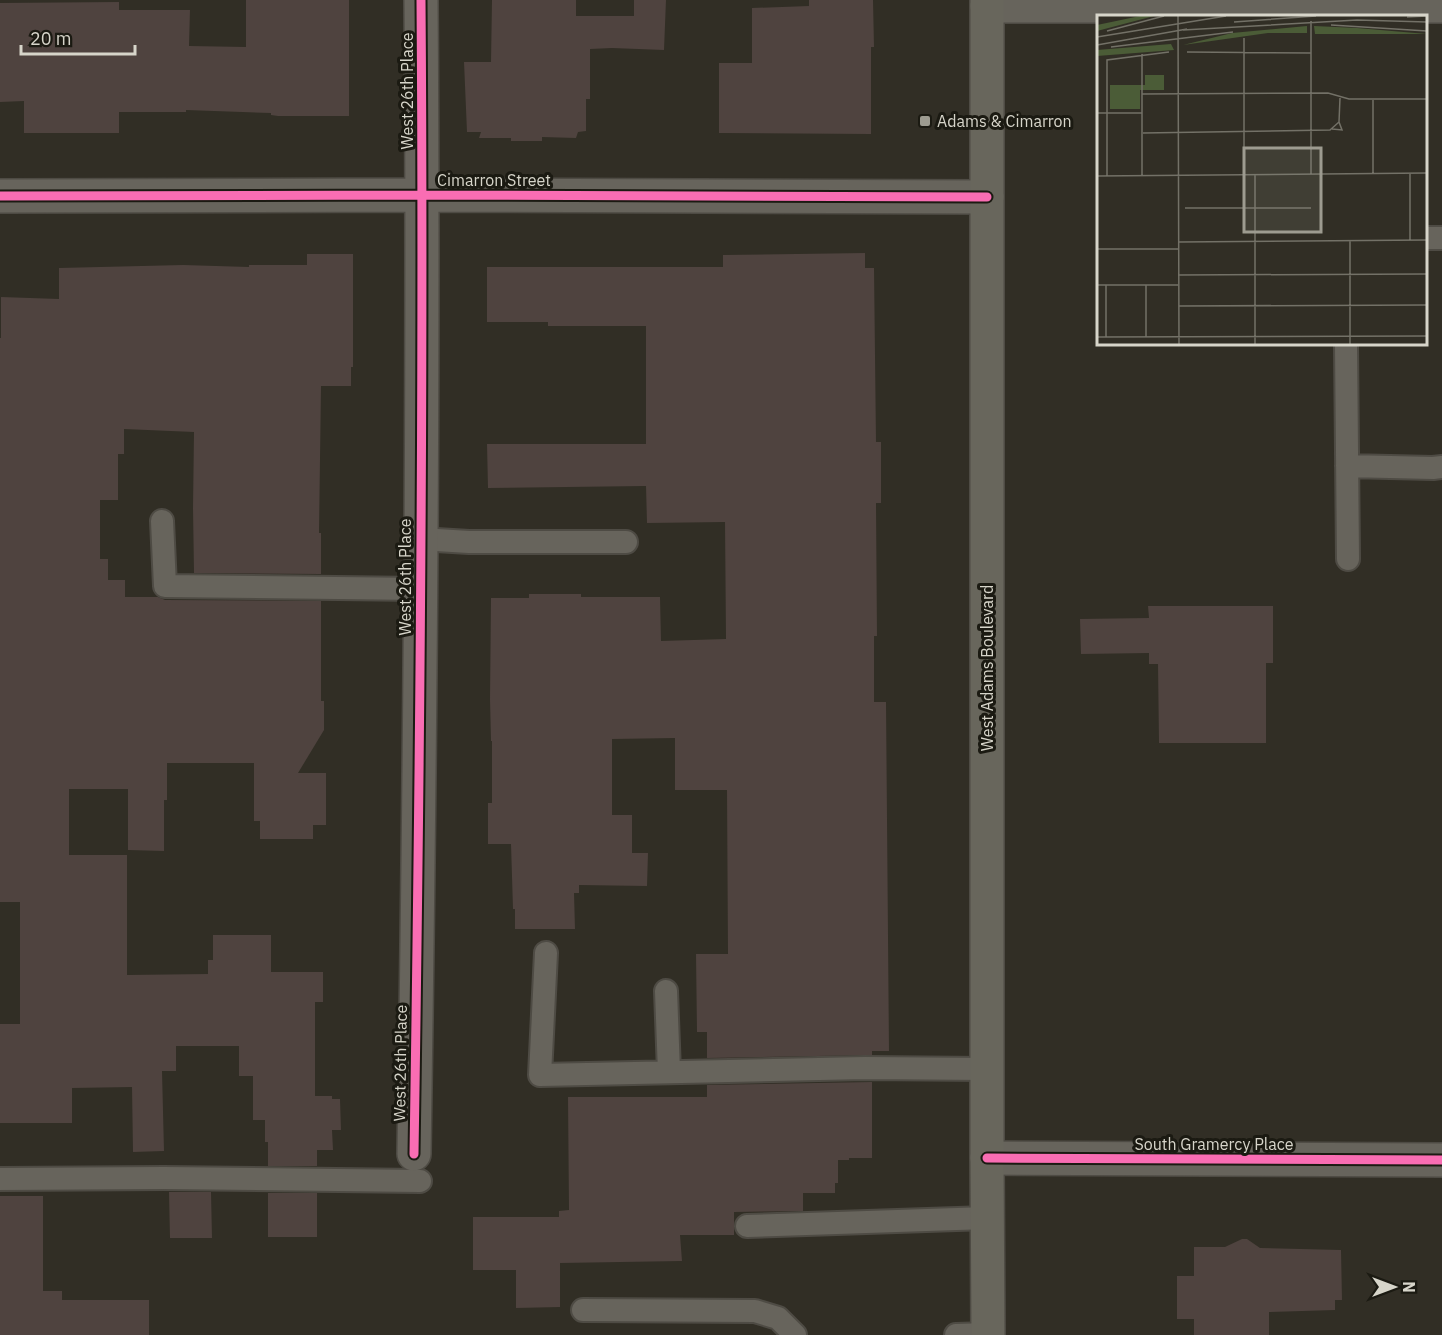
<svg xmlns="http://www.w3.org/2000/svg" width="1442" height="1335" font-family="'IBM Plex Sans',sans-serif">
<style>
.building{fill:#4f433f}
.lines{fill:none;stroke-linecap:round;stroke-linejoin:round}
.service-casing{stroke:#4e4b44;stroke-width:26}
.minor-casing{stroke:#4e4b44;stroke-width:36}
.tertiary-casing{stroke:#4e4b44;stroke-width:36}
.secondary-casing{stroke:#4e4b44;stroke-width:36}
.service{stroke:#67645c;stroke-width:22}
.minor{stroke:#67645c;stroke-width:33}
.tertiary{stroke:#67645c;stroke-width:33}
.secondary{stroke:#68665c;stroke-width:33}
.cycleway-casing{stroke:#1b1a12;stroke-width:13}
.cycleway{stroke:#f96db3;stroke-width:9}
.poi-dot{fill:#9d9b90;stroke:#1b1a12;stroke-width:2}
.labels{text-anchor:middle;stroke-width:6;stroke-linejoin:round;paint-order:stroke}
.street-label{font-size:16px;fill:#d7d5ca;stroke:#1b1a12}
.poi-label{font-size:16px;fill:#d7d5ca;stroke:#1b1a12;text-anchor:start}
.inset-road{fill:none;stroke:#737167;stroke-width:1.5}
.view{fill:#9d9b90;fill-opacity:0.15;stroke:#9d9b90;stroke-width:3}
.inset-edge{fill:none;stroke:#d7d5ca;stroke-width:3}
</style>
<rect width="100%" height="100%" fill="#312e25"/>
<path class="building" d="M 246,0 L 349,0 L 349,116 L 278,116 L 271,115 L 271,113 L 186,110 L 186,112 L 119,112 L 119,133 L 24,133 L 24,101 L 0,102 L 0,3 L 119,2 L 119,10 L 190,10 L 189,46 L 246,47 Z
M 492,0 L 576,0 L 576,16 L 634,16 L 634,0 L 666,0 L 664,50 L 612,48 L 590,49 L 590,99 L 586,99 L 586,131 L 578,132 L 576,138 L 542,137 L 542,141 L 511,141 L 511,138 L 479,138 L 481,132 L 467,132 L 464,62 L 491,62 Z
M 809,0 L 873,0 L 874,47 L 871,47 L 871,134 L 719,133 L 719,63 L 752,63 L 752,8 L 809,6 Z
M 865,253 L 865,268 L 874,268 L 876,442 L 881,442 L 881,503 L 876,503 L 877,636 L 874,636 L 874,702 L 886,702 L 889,1051 L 872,1051 L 872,1055 L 707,1058 L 707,1032 L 697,1032 L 696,954 L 728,954 L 727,790 L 675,790 L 675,738 L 612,739 L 612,815 L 632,815 L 632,853 L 648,853 L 647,886 L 579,885 L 579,893 L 574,893 L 575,929 L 515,929 L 515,909 L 513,909 L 511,844 L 488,844 L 488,803 L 492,803 L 492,741 L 491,741 L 490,699 L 491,598 L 529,598 L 529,594 L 581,594 L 581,597 L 660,597 L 661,641 L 726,639 L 725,522 L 647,523 L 646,486 L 488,488 L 487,444 L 646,444 L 646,326 L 548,326 L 548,322 L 487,322 L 487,267 L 723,267 L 723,255 Z
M 307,254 L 353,254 L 353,367 L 351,367 L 351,386 L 321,386 L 319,533 L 321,533 L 321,574 L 194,573 L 193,508 L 194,432 L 124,429 L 124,454 L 118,454 L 118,500 L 100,500 L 100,559 L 108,559 L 108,580 L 125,580 L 125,597 L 158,597 L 165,600 L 321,601 L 321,701 L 324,701 L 324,730 L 298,773 L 326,773 L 326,825 L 313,825 L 313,839 L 260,839 L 260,821 L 254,821 L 254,763 L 167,763 L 167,800 L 164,800 L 164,851 L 128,850 L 128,789 L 69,789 L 69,855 L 127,855 L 127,975 L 208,974 L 208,960 L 213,960 L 213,935 L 271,935 L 271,972 L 323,972 L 323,1002 L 315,1002 L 315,1096 L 332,1096 L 332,1099 L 340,1099 L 341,1130 L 332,1130 L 333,1150 L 317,1150 L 317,1166 L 268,1166 L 268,1142 L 265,1142 L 265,1120 L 253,1120 L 253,1076 L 239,1076 L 239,1046 L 176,1046 L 176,1071 L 162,1071 L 164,1151 L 133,1152 L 132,1087 L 72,1088 L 72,1123 L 0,1123 L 0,1024 L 20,1024 L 20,902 L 0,902 L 0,338 L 1,338 L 1,297 L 59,299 L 59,268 L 183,265 L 249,267 L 249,265 L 307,265 Z
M 1148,606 L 1273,606 L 1273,663 L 1266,663 L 1266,743 L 1159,743 L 1158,664 L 1149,664 L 1149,653 L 1081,654 L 1080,619 L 1149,618 Z
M 872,1082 L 872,1158 L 849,1158 L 849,1160 L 838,1160 L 838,1183 L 835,1183 L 835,1193 L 803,1193 L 803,1211 L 734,1212 L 734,1235 L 680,1235 L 682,1261 L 560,1263 L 560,1307 L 516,1308 L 516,1270 L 473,1270 L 473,1217 L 559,1217 L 559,1211 L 569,1210 L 568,1097 L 707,1097 L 707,1085 Z
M 169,1192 L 211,1192 L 212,1238 L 170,1238 Z
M 268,1193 L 317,1193 L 317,1237 L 268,1237 Z
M 0,1196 L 43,1196 L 43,1291 L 62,1291 L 62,1300 L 149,1300 L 149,1335 L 0,1335 Z
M 1242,1239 L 1247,1239 L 1260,1248 L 1341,1250 L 1342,1300 L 1335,1300 L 1335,1310 L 1269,1312 L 1269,1335 L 1194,1335 L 1194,1319 L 1177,1319 L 1177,1276 L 1194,1276 L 1194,1247 L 1225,1247 Z"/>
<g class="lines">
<defs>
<path id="service" d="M 1426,238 L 1442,238
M 1346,344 L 1348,559
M 1347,466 L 1433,468 L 1442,467
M 162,521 L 165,586 L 420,589
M 420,539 L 469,542 L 626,542
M 546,953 L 540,1075 L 865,1068 L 987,1069
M 666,991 L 669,1072
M 0,1179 L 164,1178 L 420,1181
M 747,1226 L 987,1218
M 583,1310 L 755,1311 L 778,1318 L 795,1335
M 956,1335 L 988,1334"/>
<path id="minor" d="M 987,6 L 1442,6
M 0,196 L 423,195 L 987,197
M 414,1154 C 420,770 424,385 421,0"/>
<path id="tertiary" d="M 987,1158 L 1442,1160"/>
<path id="secondary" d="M 987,0 L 987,1158 L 988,1335"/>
</defs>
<use href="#service" class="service-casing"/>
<use href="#minor" class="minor-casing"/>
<use href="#tertiary" class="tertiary-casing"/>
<use href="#secondary" class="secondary-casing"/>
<use href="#service" class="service"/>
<use href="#minor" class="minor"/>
<use href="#tertiary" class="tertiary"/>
<use href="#secondary" class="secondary"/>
<defs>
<path id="cycleway" d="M 0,196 L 423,195 L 987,197
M 414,1154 C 420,770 424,385 421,0
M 987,1158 L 1442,1160"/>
</defs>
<use href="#cycleway" class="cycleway-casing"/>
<use href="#cycleway" class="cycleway"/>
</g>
<rect class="poi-dot" x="919" y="115" width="12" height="12" rx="3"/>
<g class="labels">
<g class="street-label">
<text transform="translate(407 91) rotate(-90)" y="6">West 26th Place</text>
<text x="494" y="186">Cimarron Street</text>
<text transform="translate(405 577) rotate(-90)" y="6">West 26th Place</text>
<text transform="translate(987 668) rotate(-90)" y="6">West Adams Boulevard</text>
<text transform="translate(400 1063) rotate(-89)" y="6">West 26th Place</text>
<text x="1214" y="1150">South Gramercy Place</text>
</g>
<g class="poi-label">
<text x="937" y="127">Adams &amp; Cimarron</text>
</g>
</g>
<g transform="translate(1097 15)">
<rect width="330" height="330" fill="#312e25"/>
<path d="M 43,1 L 57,1 L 0,16 L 0,10 ZM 210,11 L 210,18 L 171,18 L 86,30 L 135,18 ZM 217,11 L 260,13 L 330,19 L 218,19 ZM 74,29 L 77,35 L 0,41 L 0,35 ZM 48,60 L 67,60 L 67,75 L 43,75 L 43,94 L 13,94 L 13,70 L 48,70 Z" fill="#4b5c37"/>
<path class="inset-road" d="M 81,1 L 82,329M 310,2 L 330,1M 214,6 L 214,160M 137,7 L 219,1M 234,10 L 330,16M 86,15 L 260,5 L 330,7M 10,16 L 67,1M 0,22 L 129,1M 147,23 L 147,159M 0,30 L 90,14M 14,32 L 136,17M 90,37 L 214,38M 45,39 L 45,161M 45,79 L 231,78 L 252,84 L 330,84M 0,98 L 45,98M 235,114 L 245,115 L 242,107M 46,118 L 233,115 L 242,107 L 243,83M 313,158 L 313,225M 276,159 L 276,85M 0,161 L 330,158M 10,161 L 10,45 L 72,37M 88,193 L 214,193M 253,225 L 253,329M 82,227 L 330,225M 0,234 L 82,234M 81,260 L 330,259M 0,270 L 81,270M 82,291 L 330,290M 0,322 L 330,321M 9,322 L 9,270M 49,322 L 49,270M 158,329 L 158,159"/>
<path class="view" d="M 147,133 L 224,133 L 224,217 L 147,217 Z"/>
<rect width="330" height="330" class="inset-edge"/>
</g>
<g transform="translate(1394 1287) rotate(90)" stroke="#1b1a12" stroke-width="4.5" paint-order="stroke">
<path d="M0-4.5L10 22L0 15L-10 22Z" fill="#d7d5ca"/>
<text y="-9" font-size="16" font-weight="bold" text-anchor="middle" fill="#d7d5ca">N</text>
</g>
<path d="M21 45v9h114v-9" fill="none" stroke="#d7d5ca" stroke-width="3"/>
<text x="30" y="45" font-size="18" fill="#d7d5ca" stroke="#1b1a12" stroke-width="4.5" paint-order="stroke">20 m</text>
</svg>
